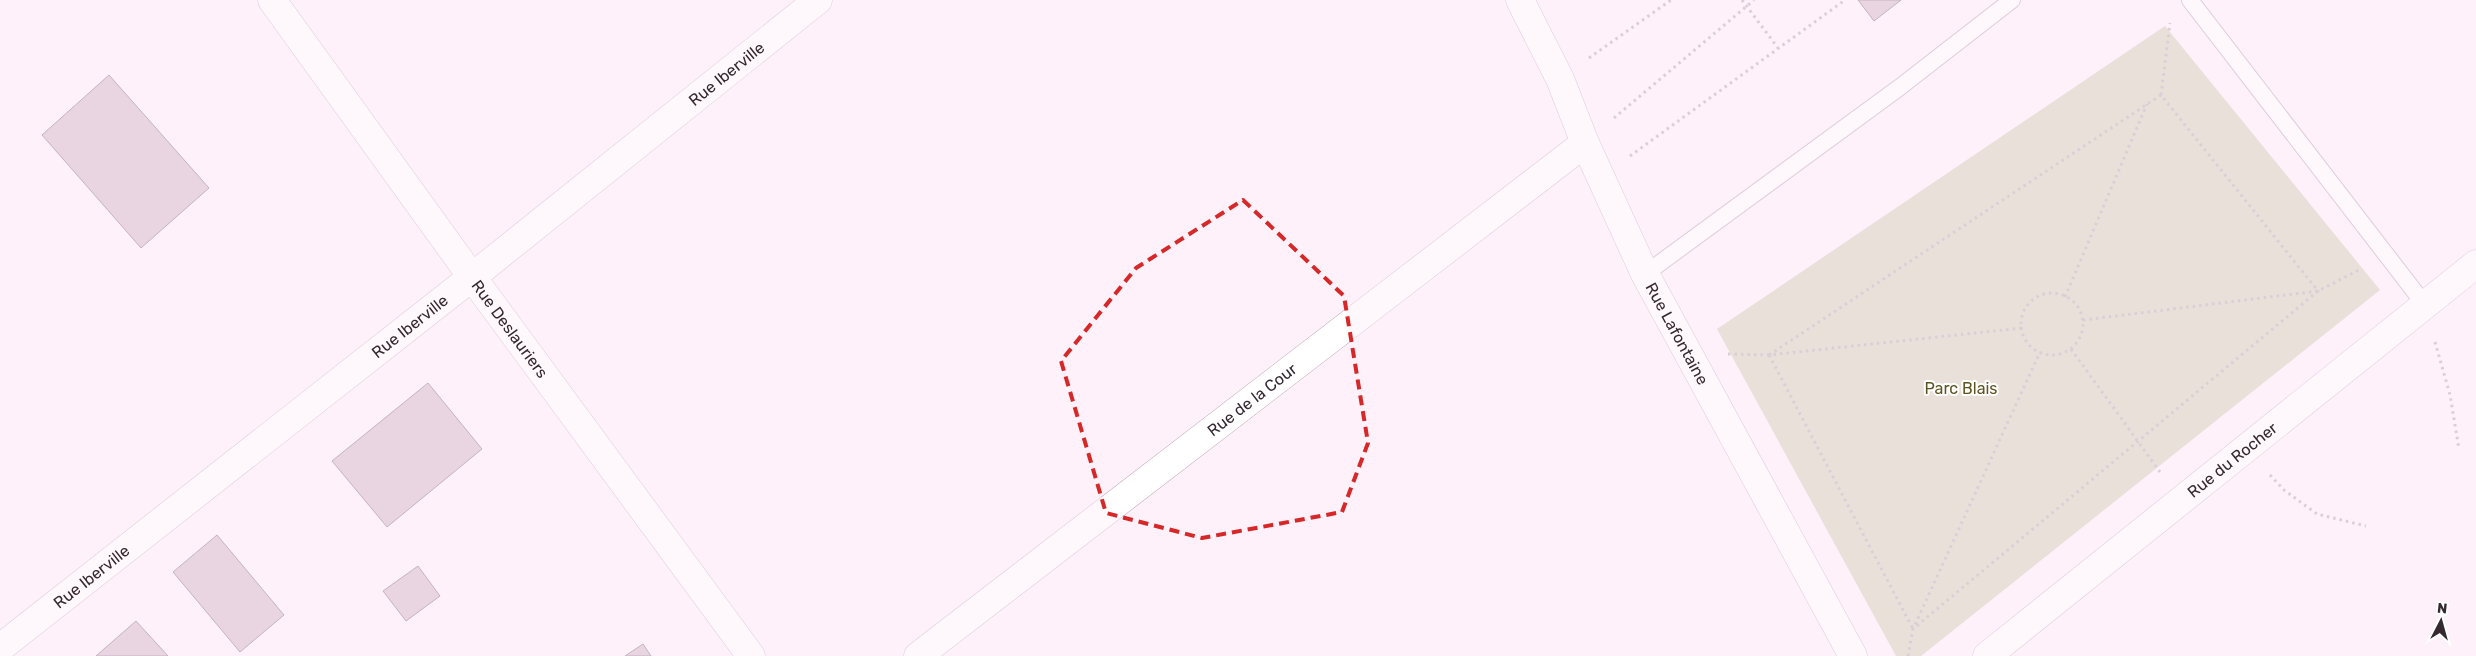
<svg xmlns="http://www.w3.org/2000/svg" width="2476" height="656" font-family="Rubik,sans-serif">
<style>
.green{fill:#d1ccb2}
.building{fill:#d0b2c6;stroke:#83687a}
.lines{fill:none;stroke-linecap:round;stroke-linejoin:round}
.service-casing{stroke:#bea1b4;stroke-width:18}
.minor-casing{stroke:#bea1b4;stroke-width:29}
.secondary-casing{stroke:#bea1b4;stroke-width:29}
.path{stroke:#b2a6ae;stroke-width:3;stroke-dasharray:2.5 4;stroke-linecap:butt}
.service{stroke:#fff;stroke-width:16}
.minor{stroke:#fff;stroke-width:28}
.secondary{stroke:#fff;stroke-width:28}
.marked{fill:none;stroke:#d62828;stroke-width:4;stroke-dasharray:10 6;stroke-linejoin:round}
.labels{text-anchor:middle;stroke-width:4;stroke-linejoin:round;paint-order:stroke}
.street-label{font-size:16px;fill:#352931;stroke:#fff}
.park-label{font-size:16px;fill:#5d541f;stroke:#fff}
</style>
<rect width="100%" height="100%" fill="#fef1f9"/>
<path class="green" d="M 2165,26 L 2380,290 L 1921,656 L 1896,656 L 1717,329 Z"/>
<path class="building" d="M 1858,0 L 1901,0 L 1874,21 Z
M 109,75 L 209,188 L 141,248 L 42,135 Z
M 428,383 L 482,449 L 387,527 L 332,461 Z
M 217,535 L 284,615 L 240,652 L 173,572 Z
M 418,566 L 440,596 L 406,621 L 383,591 Z
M 136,621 L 168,656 L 96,656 Z
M 643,644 L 651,656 L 625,656 Z"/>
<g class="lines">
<defs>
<path id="service" d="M 2190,0 L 2425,305
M 1645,274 L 1900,87 L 2012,0"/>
<g id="minor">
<path id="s1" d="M 272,0 L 472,277 L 751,656"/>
<path id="s2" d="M 0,648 L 472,277 L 818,0"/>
<path id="s3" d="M 918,656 L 1585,143"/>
<path id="s4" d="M 1987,656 L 2476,264"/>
</g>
<g id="secondary">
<path id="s5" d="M 1520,0 L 1560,79 L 1585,143 L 1645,274 L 1853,656"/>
</g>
</defs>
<use href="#service" class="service-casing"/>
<use href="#minor" class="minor-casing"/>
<use href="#secondary" class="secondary-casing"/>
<path class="path" d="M 1742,0 L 1778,48
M 1589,58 L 1671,0
M 2161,95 L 2170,23
M 1614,118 L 1754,0
M 1630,156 L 1845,0
M2021 324a31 31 0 1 1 62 0a31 31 0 1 1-62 0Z
M 2065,297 L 2147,104
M 2083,320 L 2318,291 L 2359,270
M 2435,342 L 2450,395 L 2459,449
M 2071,349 L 2160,472
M 1728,354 L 1769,355 L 2022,328
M 1769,355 L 2161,95 L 2318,291 L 1913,629
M 1769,355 L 1913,629
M 2270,475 L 2284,490 L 2317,514 L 2366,526
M 1908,656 L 1913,629 L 2040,352"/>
<use href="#service" class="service"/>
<use href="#minor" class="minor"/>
<use href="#secondary" class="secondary"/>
</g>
<path d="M0 0H2476V656H0ZM 1243,200 L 1344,296 L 1368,443 L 1342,512 L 1202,538 L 1106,513 L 1061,361 L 1136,268 Z" fill="#fef1f9" fill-opacity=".55" fill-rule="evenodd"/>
<path class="marked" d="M 1243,200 L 1344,296 L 1368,443 L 1342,512 L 1202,538 L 1106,513 L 1061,361 L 1136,268 Z"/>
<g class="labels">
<g class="street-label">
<text dy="6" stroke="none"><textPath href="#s2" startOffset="926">Rue Iberville</textPath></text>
<text dy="6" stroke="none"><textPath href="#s2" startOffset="521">Rue Iberville</textPath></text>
<text dy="6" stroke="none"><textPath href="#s1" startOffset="406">Rue Deslauriers</textPath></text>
<text dy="6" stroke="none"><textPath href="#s5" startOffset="369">Rue Lafontaine</textPath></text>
<text dy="6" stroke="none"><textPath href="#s3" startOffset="421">Rue de la Cour</textPath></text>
<text dy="6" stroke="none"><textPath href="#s4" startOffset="314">Rue du Rocher</textPath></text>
<text dy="6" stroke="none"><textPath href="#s2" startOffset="116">Rue Iberville</textPath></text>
</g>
<g class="park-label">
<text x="1961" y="394">Parc Blais</text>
</g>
</g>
<g transform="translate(2441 621) rotate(6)" stroke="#ffffff" stroke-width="4" paint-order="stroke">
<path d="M0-4L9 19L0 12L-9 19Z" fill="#352931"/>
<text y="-8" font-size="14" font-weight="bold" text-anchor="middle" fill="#352931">N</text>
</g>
</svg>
